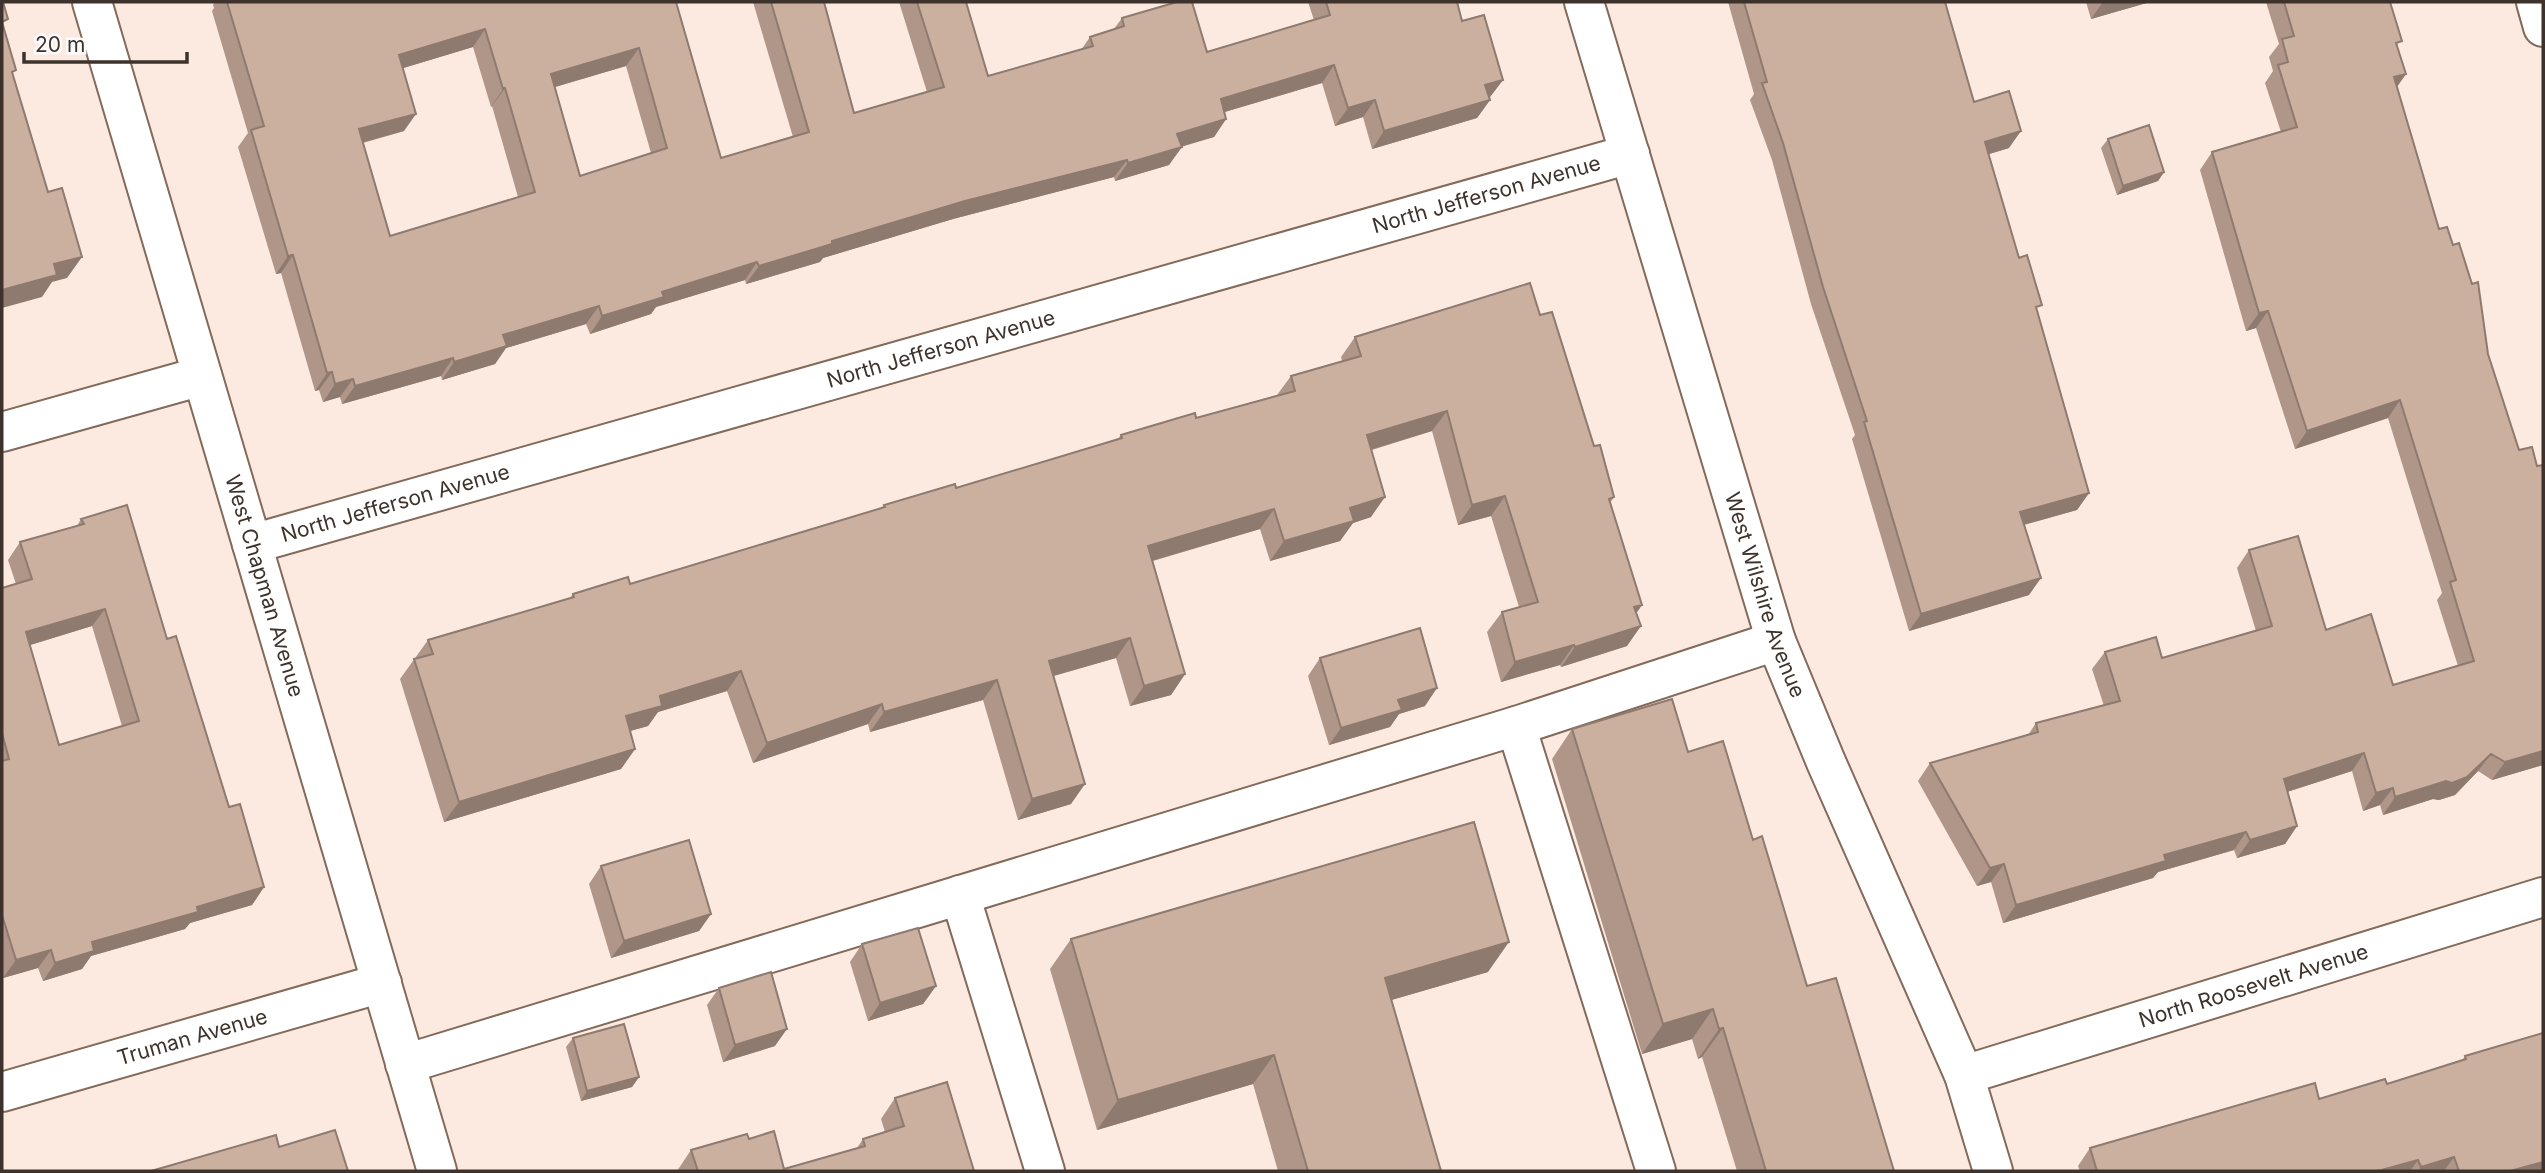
<svg xmlns="http://www.w3.org/2000/svg" width="2545" height="1173" font-family="Inter,sans-serif">
<style>
.lines{fill:none;stroke-linecap:round;stroke-linejoin:round}
.minor-casing{stroke:#836a5b;stroke-width:42}
.minor{stroke:#fff;stroke-width:38}
.wall{fill:#af9689;fill-rule:evenodd}
.shaded-wall{fill:#8e7a6f}
.building{fill:#cbaf9f;stroke:#8e7a6f;stroke-width:2;fill-rule:evenodd}
.labels{text-anchor:middle;stroke-width:7;stroke-linejoin:round;paint-order:stroke}
.street-label{font-size:21px;fill:#3e322c;stroke:#fcfcfc}
</style>
<rect width="100%" height="100%" fill="#fceae1"/>
<g class="lines">
<defs>
<g id="minor">
<path id="s1" d="M 92,2 L 437,1171"/>
<path id="s2" d="M 1584,2 L 1776,641 L 1826,762 L 1964,1075 L 1993,1171"/>
<path d="M 2536,2 L 2543,27"/>
<path d="M 2,432 L 202,376"/>
<path id="s3" d="M 252,544 L 1630,154"/>
<path d="M 1516,726 L 1656,1171"/>
<path d="M 960,895 L 1045,1171"/>
<path d="M 405,1064 L 1516,726 L 1776,641"/>
<path id="s4" d="M 1964,1075 L 2543,897"/>
<path id="s5" d="M 2,1092 L 382,983"/>
</g>
</defs>
<use href="#minor" class="minor-casing"/>
<use href="#minor" class="minor"/>
</g>
<path class="wall" d="M 215,2 L 676,2 L 721,158 L 793,137 L 753,2 L 824,2 L 854,113 L 927,92 L 899,2 L 966,2 L 988,76 L 1081,50 L 1090,37 L 1114,29 L 1122,18 L 1207,52 L 1314,20 L 1308,2 L 1457,2 L 1462,21 L 1503,80 L 1489,98 L 1490,100 L 1477,118 L 1372,149 L 1363,117 L 1335,126 L 1322,83 L 1224,112 L 1226,119 L 1214,137 L 1181,146 L 1169,165 L 1115,181 L 1114,177 L 953,219 L 823,258 L 820,262 L 746,284 L 745,280 L 656,307 L 651,314 L 590,334 L 586,324 L 506,348 L 495,364 L 442,380 L 441,376 L 342,404 L 340,397 L 323,402 L 319,390 L 315,391 L 281,273 L 276,274 L 238,147 L 248,133 L 212,11 L 214,8 L 213,5 ZM 473,47 L 491,107 L 492,106 L 518,197 L 390,236 L 363,143 L 404,131 L 403,68 ZM 626,66 L 651,153 L 580,176 L 555,87 Z
M 1728,2 L 1945,2 L 1974,102 L 2009,148 L 1989,154 L 2019,258 L 2037,312 L 2089,493 L 2077,510 L 2024,525 L 2029,595 L 1909,631 L 1852,439 L 1855,435 L 1811,304 L 1772,160 L 1750,100 L 1754,94 Z
M 2086,2 L 2150,2 L 2091,19 Z
M 2266,2 L 2390,2 L 2398,48 L 2406,74 L 2397,87 L 2439,229 L 2488,354 L 2519,450 L 2537,466 L 2543,465 L 2543,765 L 2492,780 L 2478,771 L 2455,795 L 2439,800 L 2433,799 L 2383,815 L 2380,805 L 2363,811 L 2352,771 L 2287,792 L 2297,826 L 2285,844 L 2237,858 L 2234,850 L 2158,872 L 2153,878 L 2003,923 L 1991,882 L 1977,886 L 1918,781 L 1930,763 L 2028,735 L 2036,723 L 2104,706 L 2092,669 L 2105,652 L 2162,658 L 2256,631 L 2237,568 L 2249,550 L 2326,630 L 2393,685 L 2458,666 L 2437,600 L 2442,593 L 2388,418 L 2295,449 L 2256,328 L 2246,331 L 2200,170 L 2212,152 L 2281,132 L 2265,83 L 2273,71 L 2269,57 L 2279,44 Z
M 2108,139 L 2164,172 L 2158,181 L 2117,195 L 2101,148 Z
M 1540,315 L 1614,497 L 1610,503 L 1642,605 L 1636,613 L 1627,646 L 1561,667 L 1560,665 L 1501,682 L 1487,632 L 1502,612 L 1519,607 L 1491,516 L 1458,525 L 1432,431 L 1372,450 L 1371,517 L 1353,523 L 1340,541 L 1270,561 L 1260,529 L 1153,561 L 1185,674 L 1171,695 L 1130,706 L 1116,658 L 1054,676 L 1071,804 L 1018,820 L 983,700 L 870,732 L 868,724 L 753,763 L 727,691 L 658,712 L 648,726 L 630,731 L 635,749 L 621,769 L 444,822 L 400,679 L 428,640 L 570,598 L 573,594 L 630,584 L 881,508 L 884,505 L 956,488 L 1118,439 L 1121,435 L 1196,418 L 1277,395 L 1291,376 L 1342,361 L 1341,357 L 1355,337 Z
M 81,519 L 167,639 L 229,807 L 264,887 L 252,905 L 190,923 L 185,929 L 91,956 L 82,969 L 43,981 L 38,968 L 3,978 L 2,973 L 2,588 L 16,584 L 8,560 L 20,542 L 77,526 ZM 92,626 L 122,726 L 59,745 L 30,645 Z
M 1320,658 L 1425,706 L 1399,714 L 1390,727 L 1329,745 L 1308,676 Z
M 1572,729 L 1688,752 L 1753,840 L 1807,986 L 1894,1171 L 1737,1171 L 1702,1057 L 1698,1059 L 1692,1039 L 1642,1054 L 1552,759 Z
M 601,866 L 711,914 L 699,931 L 611,958 L 589,884 Z
M 1071,939 L 1488,972 L 1391,1000 L 1441,1171 L 1278,1171 L 1253,1084 L 1097,1130 L 1050,969 Z
M 862,944 L 936,986 L 923,1004 L 868,1021 L 850,962 Z
M 719,988 L 775,1046 L 723,1062 L 707,1005 Z
M 573,1038 L 639,1077 L 632,1087 L 581,1101 L 566,1047 Z
M 2465,1056 L 2543,1171 L 2080,1171 L 2078,1166 L 2090,1148 L 2387,1084 L 2462,1061 Z
M 895,1098 L 974,1171 L 677,1171 L 691,1150 L 749,1139 L 784,1169 L 857,1148 L 863,1139 L 885,1132 L 881,1119 Z"/>
<path class="shaded-wall" d="M 2103,2 L 2150,2 L 2091,19 Z
M 485,29 L 473,47 L 387,73 L 399,55 Z
M 639,48 L 626,66 L 538,92 L 551,74 Z
M 1334,65 L 1322,83 L 1208,117 L 1221,99 Z
M 2406,74 L 2393,92 L 2394,77 Z
M 1503,80 L 1490,97 L 1473,102 L 1485,85 Z
M 505,88 L 492,106 L 491,107 L 503,89 Z
M 1375,100 L 1363,117 L 1335,126 L 1348,108 Z
M 1490,100 L 1477,118 L 1372,149 L 1384,131 Z
M 416,114 L 404,131 L 346,147 L 359,129 Z
M 1226,119 L 1214,137 L 1164,152 L 1177,134 Z
M 2021,131 L 2009,148 L 1973,159 L 1985,142 Z
M 1182,147 L 1169,165 L 1115,181 L 1128,163 Z
M 1127,160 L 1114,177 L 953,219 L 823,258 L 820,262 L 746,284 L 759,266 L 832,241 L 965,201 Z
M 2164,172 L 2158,181 L 2117,195 L 2123,186 Z
M 293,255 L 281,273 L 276,274 L 288,256 Z
M 82,257 L 67,278 L 52,282 L 42,297 L 2,308 L 2,290 L 54,264 Z
M 757,262 L 745,280 L 656,307 L 651,314 L 590,334 L 602,316 L 662,292 Z
M 599,306 L 586,324 L 506,348 L 495,364 L 442,380 L 454,362 L 503,335 Z
M 2268,311 L 2256,328 L 2246,331 L 2259,313 Z
M 453,358 L 441,376 L 342,404 L 355,386 Z
M 332,372 L 319,390 L 315,391 L 327,373 Z
M 353,379 L 340,397 L 323,402 L 335,384 Z
M 2400,400 L 2388,418 L 2295,449 L 2307,431 Z
M 1447,411 L 1432,431 L 1353,455 L 1367,435 Z
M 2089,493 L 2077,510 L 2008,529 L 2020,512 Z
M 1505,496 L 1491,516 L 1458,525 L 1472,505 Z
M 1385,497 L 1371,517 L 1353,523 L 1340,541 L 1270,561 L 1284,541 L 1350,508 Z
M 1274,509 L 1260,529 L 1134,566 L 1148,546 Z
M 2041,578 L 2029,595 L 1909,631 L 1921,614 Z
M 1642,605 L 1628,625 L 1634,607 Z
M 105,609 L 92,626 L 14,650 L 26,632 Z
M 1641,626 L 1627,646 L 1561,667 L 1575,647 Z
M 1130,638 L 1116,658 L 1035,681 L 1049,661 Z
M 1574,645 L 1560,665 L 1501,682 L 1515,662 Z
M 741,671 L 727,691 L 658,712 L 648,726 L 612,736 L 626,716 L 660,696 Z
M 1185,674 L 1171,695 L 1130,706 L 1144,686 Z
M 997,680 L 983,700 L 870,732 L 884,712 Z
M 1437,688 L 1425,706 L 1399,714 L 1390,727 L 1329,745 L 1341,728 L 1398,700 Z
M 882,704 L 868,724 L 753,763 L 767,743 Z
M 635,749 L 621,769 L 444,822 L 459,802 Z
M 2543,751 L 2543,765 L 2492,780 L 2505,762 Z
M 2364,753 L 2352,771 L 2271,797 L 2284,779 Z
M 2491,754 L 2478,771 L 2455,795 L 2439,800 L 2433,799 L 2383,815 L 2395,797 Z
M 1085,784 L 1071,804 L 1018,820 L 1032,799 Z
M 2393,788 L 2380,805 L 2363,811 L 2376,793 Z
M 2297,826 L 2285,844 L 2237,858 L 2250,840 Z
M 2246,832 L 2234,850 L 2158,872 L 2153,878 L 2003,923 L 2016,905 L 2164,855 Z
M 2004,864 L 1991,882 L 1977,886 L 1990,868 Z
M 264,887 L 252,905 L 190,923 L 185,929 L 91,956 L 82,969 L 43,981 L 55,963 L 92,942 L 197,907 Z
M 711,914 L 699,931 L 611,958 L 624,941 Z
M 1509,942 L 1488,972 L 1364,1008 L 1385,978 Z
M 51,950 L 38,968 L 3,978 L 16,960 Z
M 936,986 L 923,1004 L 868,1021 L 880,1003 Z
M 1713,1009 L 1692,1039 L 1642,1054 L 1663,1024 Z
M 1723,1028 L 1702,1057 L 1698,1059 L 1719,1029 Z
M 787,1029 L 775,1046 L 723,1062 L 735,1045 Z
M 1274,1055 L 1253,1084 L 1097,1130 L 1118,1100 Z
M 639,1077 L 632,1087 L 581,1101 L 587,1091 Z
M 2454,1157 L 2444,1171 L 2418,1171 L 2421,1167 Z
M 2418,1160 L 2410,1171 L 2378,1171 Z
M 2543,1162 L 2543,1171 L 2510,1171 Z"/>
<path class="building" d="M 2,2 L 3,2 L 8,19 L 2,22 L 16,70 L 12,72 L 48,192 L 62,188 L 82,257 L 54,264 L 57,275 L 2,290 Z
M 227,2 L 676,2 L 721,158 L 809,132 L 771,2 L 824,2 L 854,113 L 944,87 L 917,2 L 966,2 L 988,76 L 1093,46 L 1090,37 L 1124,26 L 1122,18 L 1177,2 L 1192,2 L 1207,52 L 1330,15 L 1326,2 L 1457,2 L 1462,21 L 1484,15 L 1503,80 L 1485,85 L 1490,100 L 1384,131 L 1375,100 L 1348,108 L 1334,65 L 1221,99 L 1226,119 L 1177,134 L 1182,147 L 1128,163 L 1127,160 L 965,201 L 832,241 L 832,244 L 759,266 L 757,262 L 662,292 L 664,297 L 602,316 L 599,306 L 503,335 L 507,346 L 454,362 L 453,358 L 355,386 L 353,379 L 335,384 L 332,372 L 327,373 L 293,255 L 288,256 L 251,130 L 264,126 ZM 485,29 L 503,89 L 505,88 L 535,192 L 390,236 L 359,129 L 416,114 L 399,55 ZM 639,48 L 667,148 L 580,176 L 551,74 Z
M 1744,2 L 1945,2 L 1974,102 L 2009,91 L 2021,131 L 1985,142 L 2019,258 L 2027,255 L 2042,305 L 2036,307 L 2089,493 L 2020,512 L 2041,578 L 1921,614 L 1864,422 L 1867,421 L 1823,287 L 1783,143 L 1762,83 L 1767,82 Z
M 2284,2 L 2390,2 L 2402,41 L 2396,43 L 2406,74 L 2394,77 L 2439,229 L 2447,227 L 2453,245 L 2459,243 L 2472,284 L 2478,282 L 2488,354 L 2519,450 L 2532,447 L 2537,466 L 2543,465 L 2543,751 L 2505,762 L 2491,754 L 2467,777 L 2452,783 L 2446,781 L 2395,797 L 2393,788 L 2376,793 L 2364,753 L 2284,779 L 2297,826 L 2250,840 L 2246,832 L 2164,855 L 2166,861 L 2016,905 L 2004,864 L 1990,868 L 1930,763 L 2038,732 L 2036,723 L 2120,701 L 2105,652 L 2156,637 L 2162,658 L 2272,626 L 2249,550 L 2298,536 L 2326,630 L 2371,614 L 2393,685 L 2474,661 L 2450,582 L 2456,580 L 2400,400 L 2307,431 L 2268,311 L 2259,313 L 2212,152 L 2297,127 L 2278,65 L 2288,62 L 2282,39 L 2294,36 Z
M 2149,125 L 2164,172 L 2123,186 L 2108,139 Z
M 1530,283 L 1540,315 L 1552,312 L 1594,446 L 1600,445 L 1614,497 L 1609,499 L 1642,605 L 1634,607 L 1641,626 L 1575,647 L 1574,645 L 1515,662 L 1502,612 L 1538,602 L 1505,496 L 1472,505 L 1447,411 L 1367,435 L 1385,497 L 1350,508 L 1354,521 L 1284,541 L 1274,509 L 1148,546 L 1185,674 L 1144,686 L 1130,638 L 1049,661 L 1085,784 L 1032,799 L 997,680 L 884,712 L 882,704 L 767,743 L 741,671 L 660,696 L 662,706 L 626,716 L 635,749 L 459,802 L 414,659 L 433,654 L 428,640 L 574,597 L 573,594 L 628,577 L 630,584 L 885,507 L 884,505 L 955,484 L 956,488 L 1122,438 L 1121,435 L 1195,413 L 1196,418 L 1295,391 L 1291,376 L 1361,356 L 1355,337 Z
M 127,505 L 167,639 L 176,636 L 229,807 L 240,804 L 264,887 L 197,907 L 198,912 L 92,942 L 94,951 L 55,963 L 51,950 L 16,960 L 2,915 L 2,761 L 9,759 L 2,733 L 2,588 L 32,579 L 20,542 L 84,524 L 81,519 ZM 105,609 L 139,721 L 59,745 L 26,632 Z
M 1420,628 L 1437,688 L 1398,700 L 1402,710 L 1341,728 L 1320,658 Z
M 1672,699 L 1688,752 L 1723,741 L 1753,840 L 1762,836 L 1807,986 L 1836,978 L 1894,1171 L 1766,1171 L 1723,1028 L 1719,1029 L 1713,1009 L 1663,1024 L 1572,729 Z
M 1474,822 L 1509,942 L 1385,978 L 1441,1171 L 1308,1171 L 1274,1055 L 1118,1100 L 1071,939 Z
M 689,840 L 711,914 L 624,941 L 601,866 Z
M 918,928 L 936,986 L 880,1003 L 862,944 Z
M 771,972 L 787,1029 L 735,1045 L 719,988 Z
M 624,1024 L 639,1077 L 587,1091 L 573,1038 Z
M 2543,1033 L 2543,1162 L 2510,1171 L 2459,1171 L 2454,1157 L 2421,1167 L 2418,1160 L 2378,1171 L 2097,1171 L 2090,1148 L 2315,1083 L 2319,1099 L 2385,1079 L 2387,1084 L 2466,1059 L 2465,1056 Z
M 947,1082 L 974,1171 L 698,1171 L 691,1150 L 747,1134 L 749,1139 L 774,1131 L 784,1169 L 865,1146 L 863,1139 L 904,1126 L 895,1098 Z
M 335,1130 L 348,1171 L 151,1171 L 276,1135 L 279,1147 Z"/>
<g class="labels">
<g class="street-label">
<text dy="7" stroke="none"><textPath href="#s3" startOffset="1283">North Jefferson Avenue</textPath></text>
<text dy="7" stroke="none"><textPath href="#s3" startOffset="716">North Jefferson Avenue</textPath></text>
<text dy="7" stroke="none"><textPath href="#s3" startOffset="149">North Jefferson Avenue</textPath></text>
<text dy="7" stroke="none"><textPath href="#s1" startOffset="609">West Chapman Avenue</textPath></text>
<text dy="7" stroke="none"><textPath href="#s2" startOffset="620">West Wilshire Avenue</textPath></text>
<text dy="7" stroke="none"><textPath href="#s4" startOffset="303">North Roosevelt Avenue</textPath></text>
<text dy="7" stroke="none"><textPath href="#s5" startOffset="198">Truman Avenue</textPath></text>
</g>
</g>
<rect width="2545" height="1173" fill="none" stroke="#3e322c" stroke-width="7"/>
<path d="M24 52v10h163v-10" fill="none" stroke="#3e322c" stroke-width="3.5"/>
<text x="35" y="52" font-size="21" fill="#3e322c" stroke="#fcfcfc" stroke-width="5" paint-order="stroke">20 m</text>
</svg>
